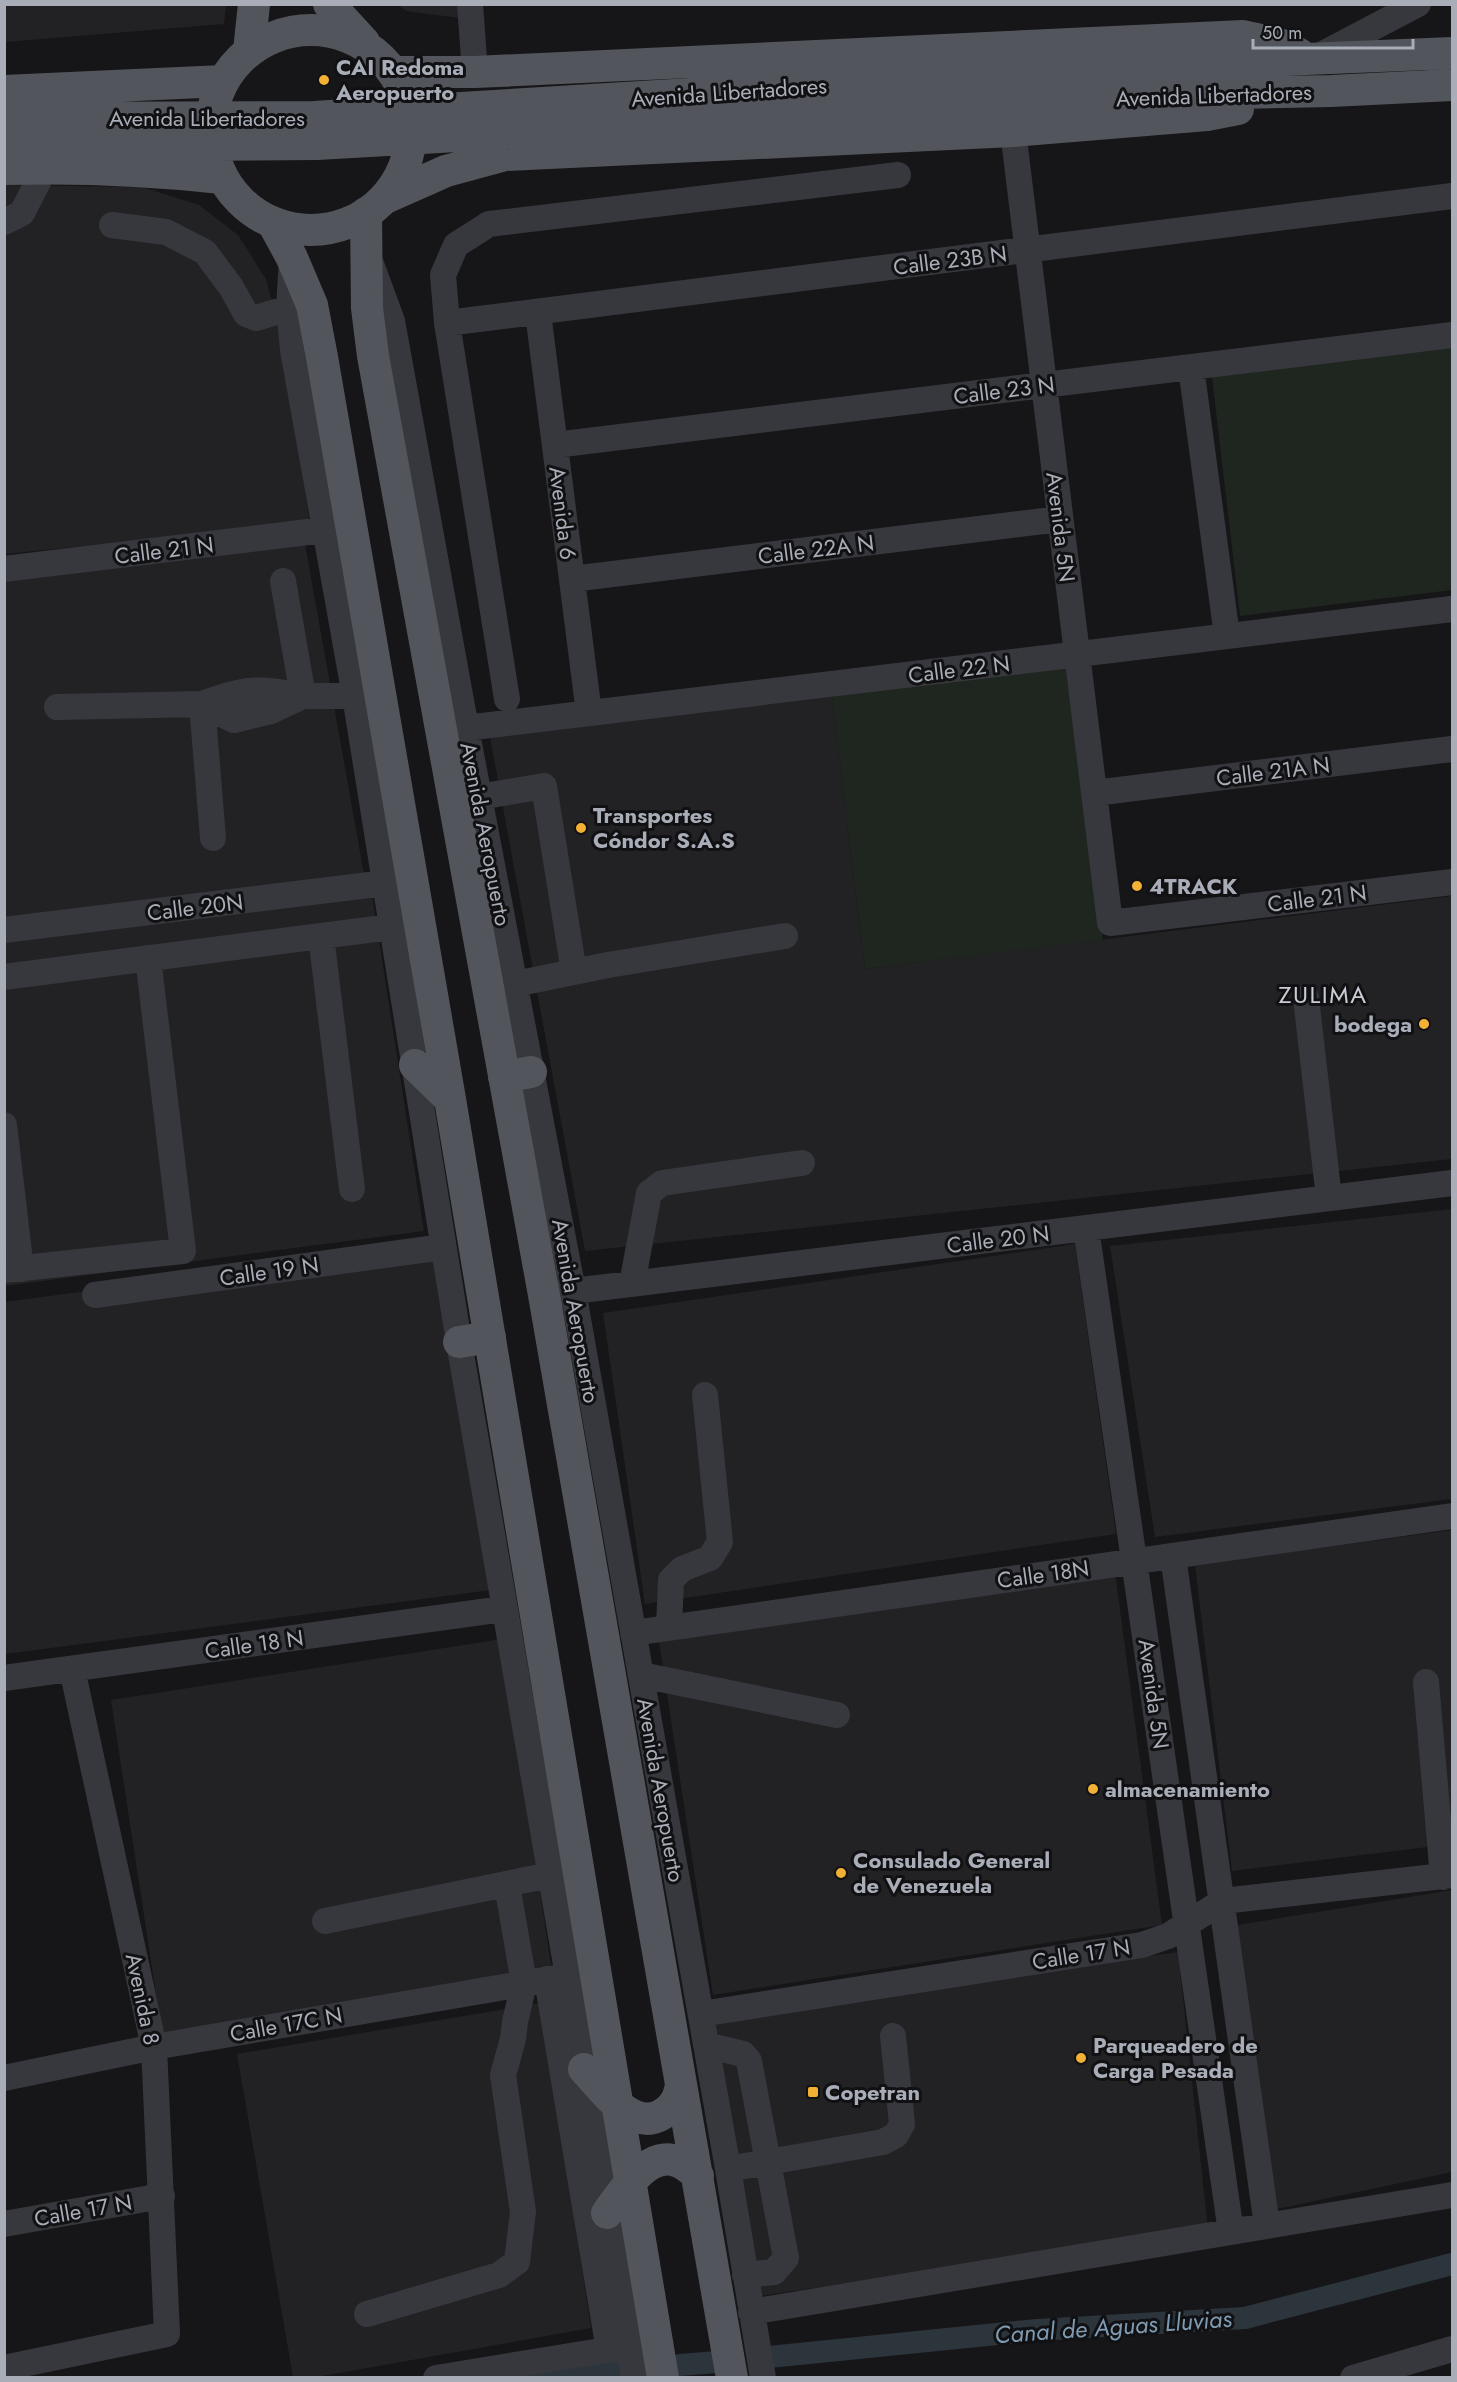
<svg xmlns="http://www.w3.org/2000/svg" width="1457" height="2382" font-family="Jost,sans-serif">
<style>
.built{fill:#222225}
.green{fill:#1e261f}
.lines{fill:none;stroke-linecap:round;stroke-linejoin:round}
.canal{stroke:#2c353c;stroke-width:22}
.minor{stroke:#37383d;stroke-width:26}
.major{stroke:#53555c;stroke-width:32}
.poi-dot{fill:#f2b134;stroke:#111113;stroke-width:2}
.labels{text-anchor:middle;stroke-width:6;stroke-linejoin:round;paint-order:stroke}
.poi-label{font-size:22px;font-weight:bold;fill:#a8adb8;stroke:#111113;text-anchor:start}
.street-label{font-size:22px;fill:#a8adb8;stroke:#111113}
.neighbourhood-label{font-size:24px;letter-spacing:1.5px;fill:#c9ccd4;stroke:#111113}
.water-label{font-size:24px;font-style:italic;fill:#7f9bb3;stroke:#111113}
</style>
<rect width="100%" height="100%" fill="#161618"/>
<path class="built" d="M 5,4 L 226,4 L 226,5 L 224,24 L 5,42 Z
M 398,5 L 458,5 L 460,18 L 406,11 Z
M 5,185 L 142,187 L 199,205 L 238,235 L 266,279 L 282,337 L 310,523 L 5,554 Z
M 305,544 L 364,874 L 5,918 L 4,582 Z
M 832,697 L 865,969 L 1452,896 L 1452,1159 L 585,1251 L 490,737 Z
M 371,888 L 424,1231 L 5,1286 L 4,935 Z
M 1452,1209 L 1452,1499 L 1155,1537 L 1110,1246 Z
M 1075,1244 L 1116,1534 L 645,1604 L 603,1313 Z
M 434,1245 L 491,1590 L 5,1654 L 4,1302 Z
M 1452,1530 L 1452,1844 L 1232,1871 L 1195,1565 Z
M 1115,1572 L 1162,1925 L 713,1995 L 659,1642 Z
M 502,1639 L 552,1972 L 162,2033 L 111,1700 Z
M 1452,1890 L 1452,2172 L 1268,2211 L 1232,1926 Z
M 1178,1952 L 1208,2229 L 760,2296 L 714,2020 Z
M 541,2003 L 591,2328 L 317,2377 L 293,2377 L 237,2054 Z"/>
<path class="green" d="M 1452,348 L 1452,590 L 1240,616 L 1212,377 Z
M 1065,664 L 1103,940 L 865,969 L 832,697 Z"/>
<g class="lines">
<path class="canal" d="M 769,2357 L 1037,2330 L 1245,2318 L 1452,2264
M 680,2365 L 717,2362
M 531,2378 L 620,2370"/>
<path class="minor" d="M 470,4 L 475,72
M 1317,57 L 1418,4
M 1013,131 L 1110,923 L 1452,882
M 4,222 L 22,213 L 45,168
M 112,225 L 166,232 L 205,252 L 231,287 L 246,314 L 256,318 L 289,308 L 306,306
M 292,258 L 289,308 L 293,350 L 355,696 L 459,1342 L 584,2069 L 634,2378
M 371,264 L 392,321 L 466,728 L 573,1291 L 728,2169 L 763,2378
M 538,313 L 589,713
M 447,323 L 1452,196
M 1191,367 L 1227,636
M 555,445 L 1452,335
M 4,569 L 324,530
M 572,579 L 1060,519
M 507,699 L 447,323 L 443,275 L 456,245 L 489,224 L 898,175
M 57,707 L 202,704 L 234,720 L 271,711 L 303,696 L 355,696
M 466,728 L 1452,609
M 1094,793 L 1452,749
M 479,797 L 544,786 L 574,972
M 213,838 L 202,704 C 244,688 259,687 303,696 L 283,581
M 4,930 L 385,883
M 321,936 L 352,1189
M 4,977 L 391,927
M 515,984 L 608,965 L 785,936
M 1306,998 L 1329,1198
M 4,1125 L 21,1269
M 1086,1228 L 1231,2232
M 4,1270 L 183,1251 L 148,958
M 632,1284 L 649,1193 L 662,1183 L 802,1163
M 557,1293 L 1452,1183
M 95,1295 L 443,1247
M 1173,1556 L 1267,2226
M 669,1627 L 671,1580 L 682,1569 L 710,1558 L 720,1542 L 705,1395
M 633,1633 L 1452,1516
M 641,1675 L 837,1715
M 4,1678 L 503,1609
M 1426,1682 L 1443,1877
M 325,1921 L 550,1875
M 547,1979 L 609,2350
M 701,2014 L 1142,1945 L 1168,1936 L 1223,1901 L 1452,1875
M 706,2045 L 743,2054 L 749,2061 L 786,2258 L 774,2272 L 745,2275
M 4,2078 L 154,2047 L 568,1976
M 728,2169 L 883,2142 L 896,2135 L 902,2124 L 893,2036
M 4,2224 L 162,2196
M 751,2312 L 1452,2195
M 367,2314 L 499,2275 L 517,2262 L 523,2212 L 503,2075 L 513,2039 L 515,2022 L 524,1983 L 507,1885
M 4,2368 L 167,2334 L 154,2047 L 72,1669
M 436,2378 L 625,2347
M 1353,2378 L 1452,2349"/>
<path class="major" d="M 329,4 L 364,42
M211 130a100 100 0 1 1 200 0a100 100 0 1 1-200 0Z
M 249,51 L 254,4
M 393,72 L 475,72 L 1243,36 L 1283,45 L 1299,54
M 4,91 L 223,81
M 4,118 L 314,117 L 1181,64 L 1452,53
M 4,146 L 317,144 L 1183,94 L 1331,91 L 1452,85
M 4,169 C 77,167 150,170 222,178
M 385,198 L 446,171 L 505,155 L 1013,131 L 1207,115 L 1238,109
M 366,213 L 367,308 L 373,356 L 544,1295 L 732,2378
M 273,223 L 292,258 L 312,305 L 322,357 L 450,1099 L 663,2378
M 415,1065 L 450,1099
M 504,1077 L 531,1072
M 459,1342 L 490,1337
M 584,2069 C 601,2087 632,2132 661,2115 C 674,2108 678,2099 681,2086
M 607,2213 C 631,2181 658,2134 698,2176"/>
</g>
<g class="poi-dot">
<circle cx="324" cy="80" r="6"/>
<circle cx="581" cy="828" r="6"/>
<circle cx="1137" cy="886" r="6"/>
<circle cx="1424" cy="1024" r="6"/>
<circle cx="1093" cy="1789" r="6"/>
<circle cx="841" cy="1873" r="6"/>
<circle cx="1081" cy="2058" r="6"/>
<rect x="807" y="2086" width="12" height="12" rx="3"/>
</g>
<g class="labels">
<g class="poi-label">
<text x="336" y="75">CAI Redoma<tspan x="336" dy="25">Aeropuerto</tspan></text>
<text x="593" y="823">Transportes<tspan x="593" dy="25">Cóndor S.A.S</tspan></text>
<text x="1149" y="894">4TRACK</text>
<text x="1412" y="1032" text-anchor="end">bodega</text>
<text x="1105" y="1797">almacenamiento</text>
<text x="853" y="1868">Consulado General<tspan x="853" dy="25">de Venezuela</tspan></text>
<text x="1093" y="2053">Parqueadero de<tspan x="1093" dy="25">Carga Pesada</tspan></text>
<text x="825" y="2100">Copetran</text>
</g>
<g class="street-label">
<text transform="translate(729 92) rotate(-4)" y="8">Avenida Libertadores</text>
<text transform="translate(1214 95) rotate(-2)" y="8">Avenida Libertadores</text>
<text x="207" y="126">Avenida Libertadores</text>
<text transform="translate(950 260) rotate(-7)" y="8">Calle 23B N</text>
<text transform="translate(1004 390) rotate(-7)" y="8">Calle 23 N</text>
<text transform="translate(563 513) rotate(83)" y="8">Avenida 6</text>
<text transform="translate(1061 527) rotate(83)" y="8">Avenida 5N</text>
<text transform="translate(816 549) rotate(-7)" y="8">Calle 22A N</text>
<text transform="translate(164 550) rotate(-7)" y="8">Calle 21 N</text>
<text transform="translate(959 669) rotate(-7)" y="8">Calle 22 N</text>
<text transform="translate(1273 771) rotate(-7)" y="8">Calle 21A N</text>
<text transform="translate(486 834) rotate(79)" y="8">Avenida Aeropuerto</text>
<text transform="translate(1317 898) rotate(-7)" y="8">Calle 21 N</text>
<text transform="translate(195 907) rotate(-7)" y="8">Calle 20N</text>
<text transform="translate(998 1239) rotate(-7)" y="8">Calle 20 N</text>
<text transform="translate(269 1271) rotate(-8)" y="8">Calle 19 N</text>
<text transform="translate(576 1311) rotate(80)" y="8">Avenida Aeropuerto</text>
<text transform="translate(1043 1574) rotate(-8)" y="8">Calle 18N</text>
<text transform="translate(254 1644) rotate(-8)" y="8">Calle 18 N</text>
<text transform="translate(1154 1694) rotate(82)" y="8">Avenida 5N</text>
<text transform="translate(661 1790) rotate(80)" y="8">Avenida Aeropuerto</text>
<text transform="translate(1081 1954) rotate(-9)" y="8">Calle 17 N</text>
<text transform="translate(143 1999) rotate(78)" y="8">Avenida 8</text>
<text transform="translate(286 2024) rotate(-10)" y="8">Calle 17C N</text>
<text transform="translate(83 2210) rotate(-10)" y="8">Calle 17 N</text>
</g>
<g class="neighbourhood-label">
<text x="1323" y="1003">ZULIMA</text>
</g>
<g class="water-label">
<text transform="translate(1113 2327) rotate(-4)" y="8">Canal de Aguas Lluvias</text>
</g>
</g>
<rect width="1457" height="2382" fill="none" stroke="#a8adb8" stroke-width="12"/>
<path d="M1253 39v9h160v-9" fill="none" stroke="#a8adb8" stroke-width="3"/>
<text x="1262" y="39" font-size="18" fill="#a8adb8" stroke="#111113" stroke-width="4.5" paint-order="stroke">50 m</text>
</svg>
